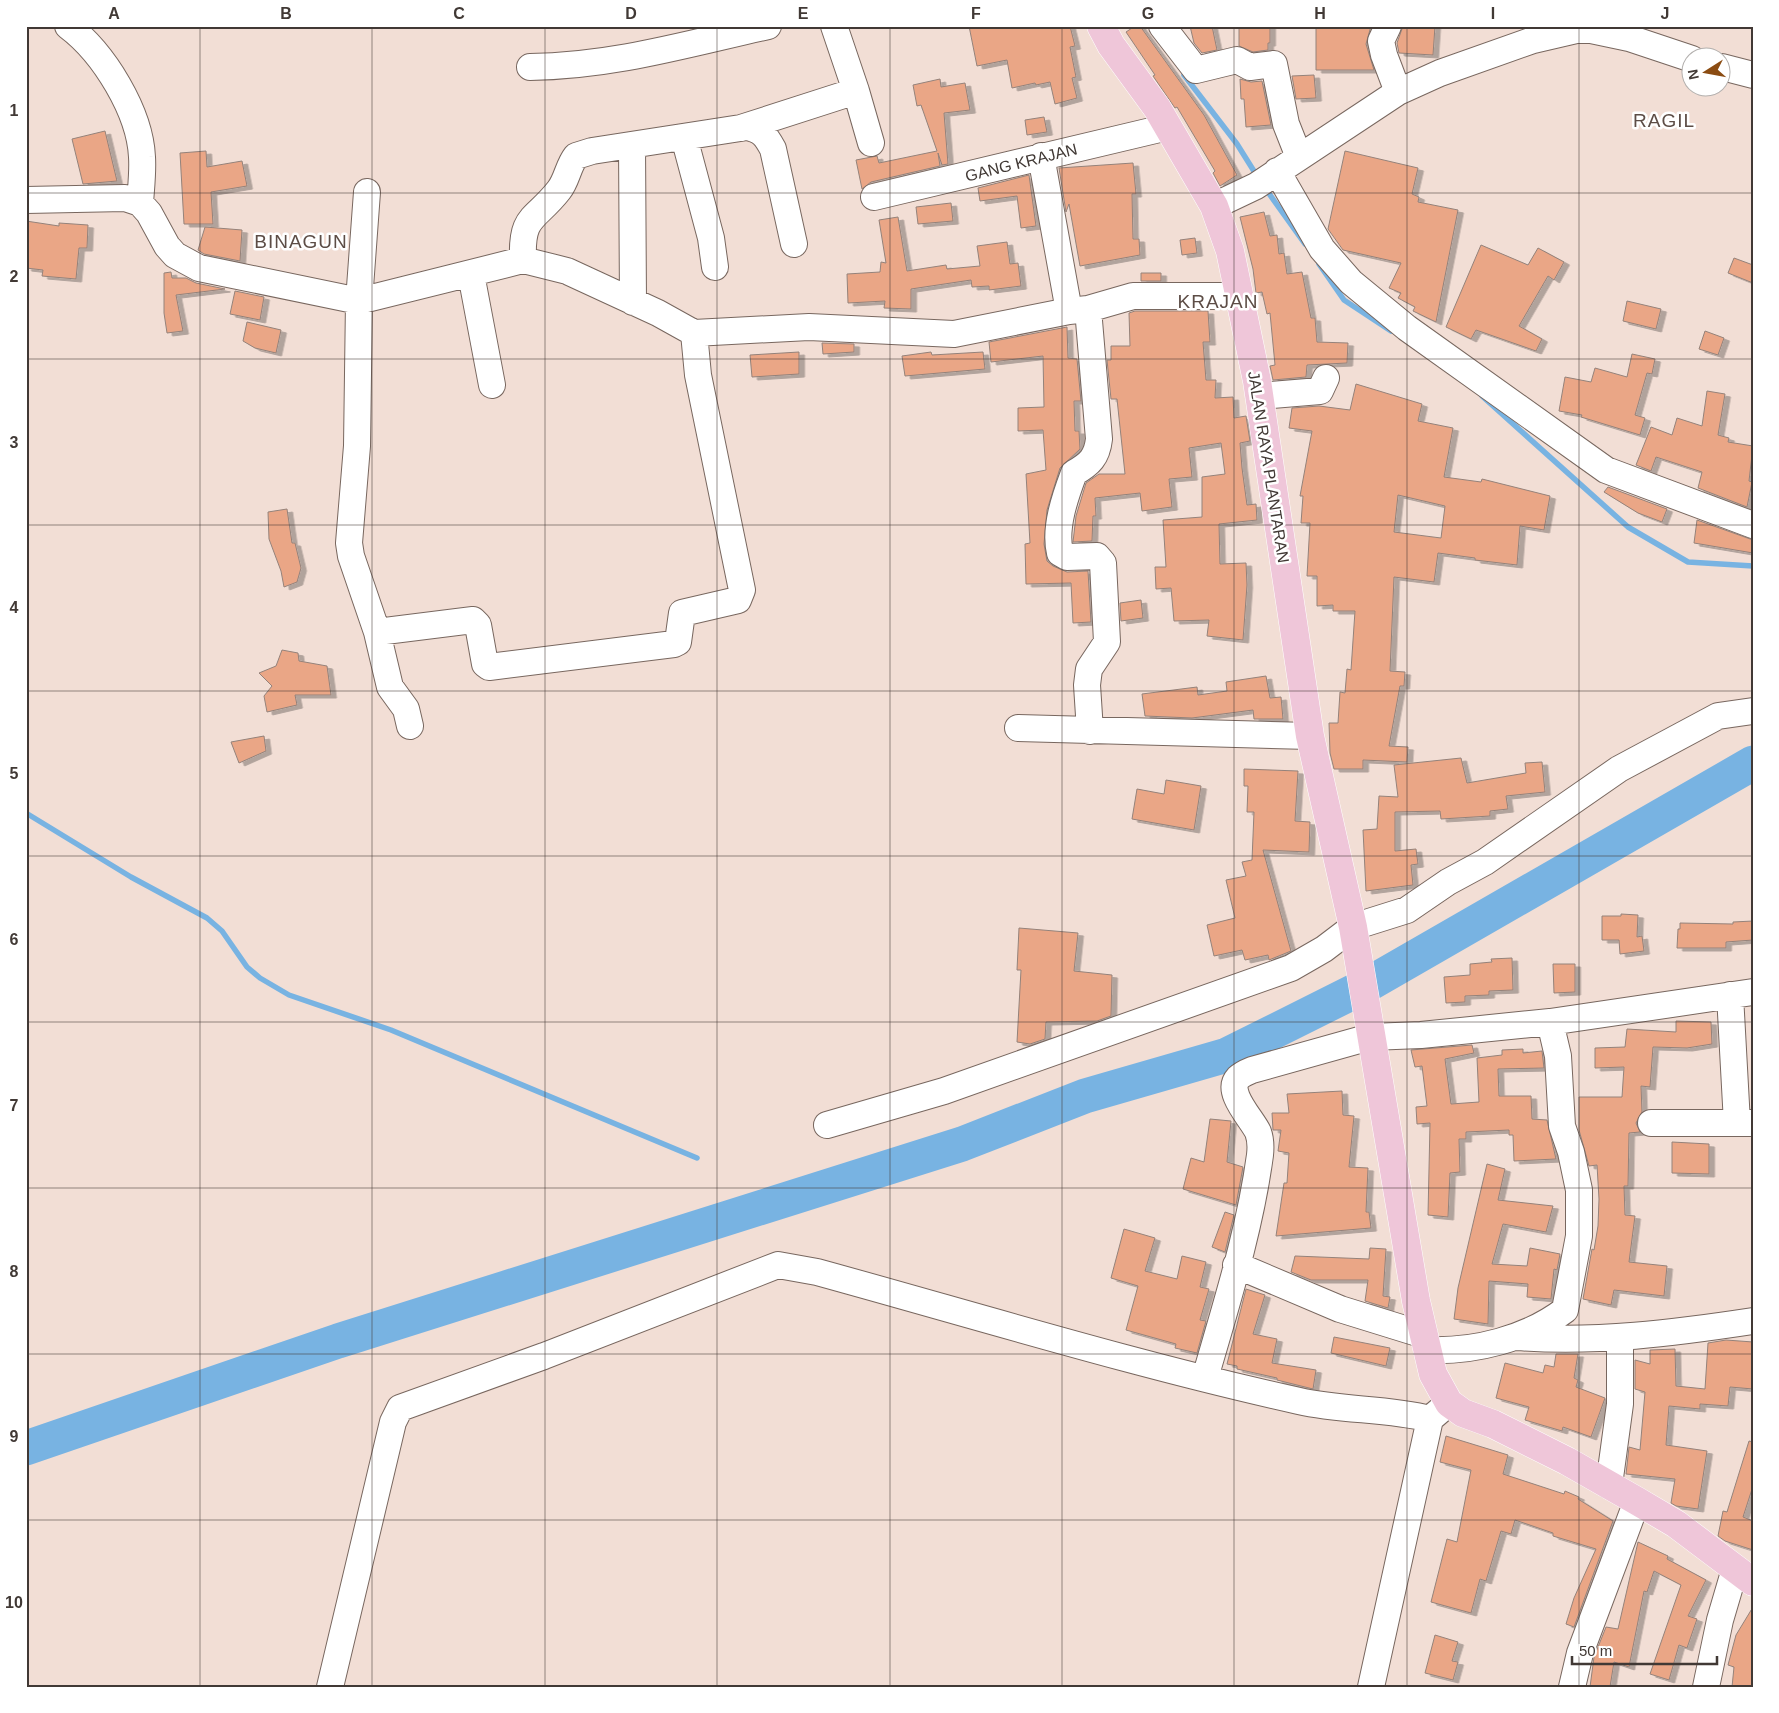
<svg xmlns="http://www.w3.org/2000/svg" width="1779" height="1713" font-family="Helvetica,sans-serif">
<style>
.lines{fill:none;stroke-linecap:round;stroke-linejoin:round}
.stream{stroke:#78b3e2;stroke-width:5.5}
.river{stroke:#78b3e2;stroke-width:35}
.building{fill:#eaa686;stroke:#94827a;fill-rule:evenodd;filter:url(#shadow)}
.minor-casing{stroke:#78675f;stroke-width:28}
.major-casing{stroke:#fff;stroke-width:29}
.minor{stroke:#fff;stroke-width:26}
.major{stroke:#efc6d9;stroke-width:28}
.grid{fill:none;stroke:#413935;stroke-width:1;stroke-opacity:0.55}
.labels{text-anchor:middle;stroke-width:5;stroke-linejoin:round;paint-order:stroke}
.street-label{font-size:16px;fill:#413935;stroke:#fff}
.quarter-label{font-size:19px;letter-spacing:1px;fill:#5d4d46;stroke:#fff}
.neatline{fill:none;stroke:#413935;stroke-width:2}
.grid-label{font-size:16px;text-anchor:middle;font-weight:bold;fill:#413935}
</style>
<defs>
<filter id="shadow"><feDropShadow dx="5.5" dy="3" stdDeviation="0" flood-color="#0004"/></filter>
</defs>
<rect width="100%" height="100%" fill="#f2ded5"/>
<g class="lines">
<path class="stream" d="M 1184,75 L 1237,144 L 1257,176
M 1265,188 L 1305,244
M 1319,264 L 1344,300 L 1391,331
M 1482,396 L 1628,527 L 1688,562 L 1753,566
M 26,813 L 131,877 L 207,918 L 222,931 L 247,967 L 260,978 L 289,995 L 391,1030 L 697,1158"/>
<path class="river" d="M 26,1448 L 338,1341 L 962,1144 L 1085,1096 L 1227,1055 L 1367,985 L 1753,763"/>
</g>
<path class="building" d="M 969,26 L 1070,26 L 1075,46 L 1070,47 L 1076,77 L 1072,78 L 1077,98 L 1055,104 L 1050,82 L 1036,85 L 1035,83 L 1012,88 L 1007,60 L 977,66 Z
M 1135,26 L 1140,26 L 1204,115 L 1237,175 L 1220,186 L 1213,173 L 1215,171 L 1177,107 L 1175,108 L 1153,76 L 1155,75 L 1126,32 Z
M 1190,26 L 1212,26 L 1217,50 L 1202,53 L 1194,43 Z
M 1239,26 L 1270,26 L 1270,43 L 1268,43 L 1268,50 L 1253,52 L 1239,46 Z
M 1316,26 L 1371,26 L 1366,44 L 1374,70 L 1316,70 Z
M 1403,26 L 1435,26 L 1433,55 L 1399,53 L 1397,43 Z
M 1314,75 L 1316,98 L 1296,99 L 1292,76 Z
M 940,79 L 941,87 L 965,83 L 970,110 L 944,113 L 948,164 L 942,165 L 938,153 L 940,166 L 871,182 L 862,189 L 856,160 L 877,156 L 879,163 L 937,151 L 921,105 L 917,106 L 913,85 Z
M 1240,79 L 1251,82 L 1262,81 L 1271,125 L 1246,127 L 1244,99 L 1241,99 Z
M 1044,117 L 1047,132 L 1027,135 L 1025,120 Z
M 105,131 L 117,181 L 83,184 L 72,139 Z
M 206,151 L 207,167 L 242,161 L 247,186 L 211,192 L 213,224 L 184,224 L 180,153 Z
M 1345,151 L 1418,168 L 1412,194 L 1419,197 L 1418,202 L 1458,210 L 1436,322 L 1413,311 L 1415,307 L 1398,298 L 1401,293 L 1389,288 L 1401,263 L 1343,250 L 1328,229 Z
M 1133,163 L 1136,194 L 1132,194 L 1133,239 L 1139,239 L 1140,255 L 1080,266 L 1069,204 L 1066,212 L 1059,168 Z
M 1029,175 L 1036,226 L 1021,228 L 1017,196 L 980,201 L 978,188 Z
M 951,203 L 953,221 L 918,224 L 916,207 Z
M 1264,212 L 1270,236 L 1277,235 L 1279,254 L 1284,253 L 1287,274 L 1302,272 L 1311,318 L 1315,318 L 1317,342 L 1348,343 L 1347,363 L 1307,365 L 1306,377 L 1273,380 L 1270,366 L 1275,365 L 1270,313 L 1267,314 L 1262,292 L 1256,293 L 1253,269 L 1240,217 Z
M 898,217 L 907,271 L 946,265 L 947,269 L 980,266 L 977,246 L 1007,242 L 1010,264 L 1018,263 L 1021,286 L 989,290 L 989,286 L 972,287 L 971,280 L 911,289 L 911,309 L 884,308 L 885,301 L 848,303 L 847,274 L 880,272 L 881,262 L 886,263 L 879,220 Z
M 26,221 L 59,226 L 59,223 L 88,225 L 87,248 L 79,248 L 76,279 L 42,276 L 43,270 L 26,268 Z
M 205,227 L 242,230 L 240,261 L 204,254 L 198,250 Z
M 1195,238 L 1197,253 L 1182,255 L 1180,240 Z
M 1481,245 L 1528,265 L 1538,248 L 1564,262 L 1554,280 L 1548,276 L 1519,326 L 1542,339 L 1536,351 L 1476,330 L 1471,339 L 1446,327 Z
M 1734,258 L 1753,265 L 1753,283 L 1728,273 Z
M 171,272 L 172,278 L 186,278 L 196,283 L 225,289 L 176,295 L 183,331 L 167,333 L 164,313 L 164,273 Z
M 1141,273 L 1161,273 L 1161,281 L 1141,281 Z
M 235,291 L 264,297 L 260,320 L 230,314 Z
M 1627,301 L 1661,309 L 1656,329 L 1623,321 Z
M 1135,311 L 1208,311 L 1210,342 L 1203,342 L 1206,380 L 1216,380 L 1215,398 L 1233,397 L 1234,418 L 1246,416 L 1250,441 L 1240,443 L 1242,468 L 1247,505 L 1256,504 L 1257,520 L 1219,524 L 1220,564 L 1246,563 L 1247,585 L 1243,640 L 1207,636 L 1209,620 L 1174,621 L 1171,588 L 1156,589 L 1155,567 L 1166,567 L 1163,520 L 1202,517 L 1202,477 L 1225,474 L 1221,443 L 1189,448 L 1192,477 L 1169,479 L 1172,507 L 1142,511 L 1140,493 L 1095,498 L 1096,516 L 1093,516 L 1092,541 L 1073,542 L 1076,516 L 1086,483 L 1099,474 L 1125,474 L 1117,399 L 1111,399 L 1107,360 L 1111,360 L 1111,346 L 1130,346 L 1129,313 Z
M 247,322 L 281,330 L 276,353 L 255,348 L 243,341 Z
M 1067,327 L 1068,358 L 1077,359 L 1081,401 L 1074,401 L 1075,431 L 1079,431 L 1080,449 L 1060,468 L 1047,510 L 1044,544 L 1047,561 L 1053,566 L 1067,572 L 1088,571 L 1091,622 L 1073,623 L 1071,583 L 1026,584 L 1025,544 L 1030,543 L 1026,474 L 1046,470 L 1043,430 L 1018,431 L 1018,408 L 1044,407 L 1043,356 L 991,362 L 989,342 Z
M 1705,331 L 1724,338 L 1718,355 L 1699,349 Z
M 822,343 L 854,344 L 854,352 L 823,354 Z
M 799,352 L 799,374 L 752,377 L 750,355 Z
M 931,352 L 932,355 L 983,352 L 985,369 L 905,376 L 902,356 Z
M 1632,354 L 1655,359 L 1652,374 L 1647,373 L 1635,415 L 1645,418 L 1640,435 L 1581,417 L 1582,415 L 1559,411 L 1565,377 L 1591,382 L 1595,368 L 1627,377 Z
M 1356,384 L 1422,404 L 1418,421 L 1453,428 L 1444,477 L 1481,482 L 1482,479 L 1550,496 L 1544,530 L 1520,526 L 1517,565 L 1475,560 L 1475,558 L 1438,553 L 1434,582 L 1394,577 L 1390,671 L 1405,672 L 1404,686 L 1400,686 L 1389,746 L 1408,747 L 1407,762 L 1363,760 L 1363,769 L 1334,769 L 1330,753 L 1329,723 L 1338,723 L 1340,692 L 1345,693 L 1347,669 L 1351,670 L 1355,611 L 1333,611 L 1333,605 L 1317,606 L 1317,576 L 1307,576 L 1310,523 L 1301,523 L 1303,496 L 1300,496 L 1312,431 L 1289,428 L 1292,408 L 1319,406 L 1350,410 ZM 1398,495 L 1445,506 L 1441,538 L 1394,532 Z
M 1707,391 L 1725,394 L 1718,435 L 1729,438 L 1728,442 L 1753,446 L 1749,481 L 1752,482 L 1747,507 L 1698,488 L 1702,472 L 1656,457 L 1651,471 L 1636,465 L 1651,427 L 1672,435 L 1677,418 L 1702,426 Z
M 1608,487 L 1667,509 L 1662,522 L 1638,513 L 1604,492 Z
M 287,509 L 292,543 L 295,543 L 301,568 L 297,582 L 284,587 L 281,571 L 269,539 L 268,512 Z
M 1697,520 L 1753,540 L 1753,553 L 1694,543 Z
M 1141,600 L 1143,618 L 1121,621 L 1120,603 Z
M 282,650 L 298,653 L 299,661 L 327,666 L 331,695 L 295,695 L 297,705 L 267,712 L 264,696 L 272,686 L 259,673 L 276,666 Z
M 1266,676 L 1270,698 L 1281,697 L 1283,719 L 1254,719 L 1253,710 L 1192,718 L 1145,716 L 1142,694 L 1197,687 L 1198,695 L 1227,691 L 1226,682 Z
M 264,736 L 266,751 L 239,763 L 231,742 Z
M 1461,758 L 1467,783 L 1526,773 L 1525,763 L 1542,762 L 1545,792 L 1506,796 L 1508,809 L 1490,811 L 1490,816 L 1441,819 L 1440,811 L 1395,812 L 1395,851 L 1416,849 L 1418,864 L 1411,865 L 1413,885 L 1366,891 L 1363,830 L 1377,829 L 1379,796 L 1398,797 L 1394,765 Z
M 1244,769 L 1298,771 L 1295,821 L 1310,822 L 1309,852 L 1263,850 L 1291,951 L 1269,960 L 1268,955 L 1245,960 L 1242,950 L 1214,956 L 1207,925 L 1235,918 L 1226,880 L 1246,876 L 1242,862 L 1252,860 L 1254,812 L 1247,812 L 1248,786 L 1244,786 Z
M 1166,780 L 1201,786 L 1194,830 L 1132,819 L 1137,789 L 1164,794 Z
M 1621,914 L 1638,915 L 1637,937 L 1642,936 L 1644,951 L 1620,954 L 1619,940 L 1602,940 L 1602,916 L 1621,916 Z
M 1753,921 L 1753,940 L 1726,942 L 1726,948 L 1677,948 L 1678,929 L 1680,929 L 1680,923 L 1733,924 L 1733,922 Z
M 1019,928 L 1078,933 L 1074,971 L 1112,975 L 1111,1016 L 1097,1021 L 1046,1022 L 1045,1039 L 1030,1044 L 1017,1042 L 1021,970 L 1017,970 Z
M 1512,958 L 1513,990 L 1489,991 L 1489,995 L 1465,996 L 1465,1002 L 1446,1003 L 1444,977 L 1470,975 L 1470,964 L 1492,962 L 1491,959 Z
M 1553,964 L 1575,964 L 1575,992 L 1554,993 Z
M 1676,1021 L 1711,1022 L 1712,1044 L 1687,1048 L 1653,1047 L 1650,1087 L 1641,1086 L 1642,1112 L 1636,1123 L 1640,1132 L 1629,1133 L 1628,1186 L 1624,1186 L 1625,1215 L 1635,1216 L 1629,1262 L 1667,1266 L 1664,1296 L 1614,1290 L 1611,1305 L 1583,1299 L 1592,1249 L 1594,1250 L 1598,1226 L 1599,1199 L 1597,1165 L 1589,1166 L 1579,1130 L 1579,1097 L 1622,1097 L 1624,1067 L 1595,1068 L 1595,1048 L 1625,1047 L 1627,1029 L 1676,1032 Z
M 1472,1045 L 1474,1053 L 1445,1059 L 1451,1104 L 1479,1102 L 1477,1058 L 1502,1055 L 1502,1050 L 1523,1049 L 1523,1053 L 1542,1051 L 1544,1068 L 1498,1069 L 1499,1096 L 1531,1096 L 1532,1119 L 1547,1120 L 1556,1159 L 1514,1161 L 1513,1135 L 1509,1135 L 1509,1130 L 1466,1132 L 1466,1139 L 1459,1139 L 1460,1172 L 1450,1173 L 1448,1217 L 1428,1215 L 1430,1123 L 1417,1124 L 1416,1107 L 1427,1106 L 1422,1066 L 1415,1067 L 1411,1050 Z
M 1342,1091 L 1343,1115 L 1354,1116 L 1349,1167 L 1368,1168 L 1366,1212 L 1369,1212 L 1371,1228 L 1276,1236 L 1284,1183 L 1287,1183 L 1289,1153 L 1278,1151 L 1281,1130 L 1273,1130 L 1272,1113 L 1289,1113 L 1287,1094 Z
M 1210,1119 L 1231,1121 L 1227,1162 L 1243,1167 L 1236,1205 L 1183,1189 L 1191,1158 L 1204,1162 Z
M 1672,1142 L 1709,1144 L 1709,1174 L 1672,1173 Z
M 1487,1164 L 1505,1169 L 1498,1200 L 1553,1206 L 1546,1232 L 1503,1224 L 1492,1264 L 1527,1266 L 1530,1248 L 1560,1254 L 1557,1270 L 1554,1269 L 1551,1299 L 1527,1297 L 1528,1284 L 1489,1281 L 1488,1324 L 1454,1319 L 1458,1288 Z
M 1225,1212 L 1234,1215 L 1225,1252 L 1212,1247 Z
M 1124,1229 L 1155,1238 L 1145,1271 L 1177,1279 L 1182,1256 L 1206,1262 L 1200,1287 L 1209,1289 L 1200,1320 L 1206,1321 L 1197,1353 L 1175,1348 L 1176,1344 L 1126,1330 L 1138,1286 L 1111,1278 Z
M 1370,1248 L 1386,1249 L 1383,1296 L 1390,1297 L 1388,1308 L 1365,1301 L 1368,1280 L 1311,1280 L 1291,1272 L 1295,1256 L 1369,1259 Z
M 1246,1289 L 1265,1295 L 1253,1334 L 1277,1339 L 1272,1363 L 1316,1370 L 1313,1389 L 1277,1380 L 1277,1378 L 1237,1369 L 1237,1366 L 1227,1364 Z
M 1334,1337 L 1390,1348 L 1386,1366 L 1331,1353 Z
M 1726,1340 L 1753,1342 L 1753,1389 L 1730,1387 L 1728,1406 L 1700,1404 L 1700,1409 L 1669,1406 L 1666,1445 L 1707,1451 L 1698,1509 L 1676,1506 L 1671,1503 L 1675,1479 L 1626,1474 L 1629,1447 L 1640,1450 L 1645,1392 L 1635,1389 L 1635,1360 L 1650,1364 L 1650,1350 L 1675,1349 L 1676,1386 L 1705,1389 L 1708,1343 Z
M 1556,1354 L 1578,1354 L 1574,1378 L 1578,1380 L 1576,1387 L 1605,1398 L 1591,1437 L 1563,1427 L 1562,1431 L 1525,1420 L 1529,1407 L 1496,1398 L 1505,1363 L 1543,1373 L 1545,1365 L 1554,1367 Z
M 1446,1436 L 1508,1455 L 1503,1474 L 1564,1494 L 1565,1491 L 1579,1497 L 1578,1499 L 1613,1521 L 1574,1627 L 1566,1624 L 1574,1598 L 1596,1549 L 1553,1536 L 1553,1533 L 1515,1520 L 1511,1534 L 1501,1531 L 1486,1581 L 1480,1579 L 1471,1613 L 1431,1602 L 1447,1539 L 1457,1542 L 1471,1470 L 1440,1462 Z
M 1749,1441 L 1753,1442 L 1753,1486 L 1743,1517 L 1753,1521 L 1753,1550 L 1725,1541 L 1718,1536 L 1723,1511 L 1727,1512 Z
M 1638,1542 L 1668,1556 L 1667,1559 L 1706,1580 L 1688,1616 L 1697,1619 L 1687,1648 L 1679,1645 L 1669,1680 L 1650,1674 L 1681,1585 L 1654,1571 L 1647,1592 L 1644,1591 L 1629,1667 L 1614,1662 L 1610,1687 L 1590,1687 L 1594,1657 L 1606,1627 L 1618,1629 Z
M 1753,1607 L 1753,1687 L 1732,1687 L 1734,1667 L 1728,1665 L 1736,1635 Z
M 1435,1635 L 1458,1642 L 1452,1661 L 1458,1662 L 1453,1680 L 1425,1673 Z"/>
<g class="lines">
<defs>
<path id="minor" d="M 68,26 C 104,53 140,112 142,157 C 143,172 141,188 140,203
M 834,26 L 856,91
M 1162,26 L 1196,70 L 1237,60 L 1250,67 L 1274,64 L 1286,124 L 1299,157
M 1388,26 L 1381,41 L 1384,55 L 1398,92
M 530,67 C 613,66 687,44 768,26
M 1722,67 L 1753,75
M 741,128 L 856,91 L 871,143
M 684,137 L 711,238 L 715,267
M 632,145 L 633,302
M 1041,156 L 1069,311
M 1277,171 L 1322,249 L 1351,282 L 1407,328 L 1606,470 L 1753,525
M 367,192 L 359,301 L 357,446 L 349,543 L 351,556 L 377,632 L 390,687 L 406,709 L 410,726
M 874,197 L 1168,127
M 26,200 L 125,198 L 140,203 L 149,213 L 167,246 L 175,255 L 199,268 L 359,301 L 523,260 L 567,271 L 658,313 L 694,333 L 809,327 L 954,334 L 1069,311 L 1088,309 L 1133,296 L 1239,296
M 1214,206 L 1256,186 L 1398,92 L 1440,73 L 1533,40 L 1576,30 L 1591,30 L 1629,38 L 1692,59
M 523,260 C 521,214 535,221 559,190 C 567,180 568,166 576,156 L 592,151 L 747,127 C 762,130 766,136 773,149 L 794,244
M 471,274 L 492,385
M 1088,309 L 1099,439 C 1097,457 1090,464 1074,473 C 1065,497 1054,528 1060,553 L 1067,557 L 1097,556 L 1103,563 L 1107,642 L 1089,669 L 1087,685 L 1090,731
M 1260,396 L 1320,391 L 1326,378
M 377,632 L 473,620 L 478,625 L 485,664 L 489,667 L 674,644 L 678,642 L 682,613 L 738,600 L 742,590 L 698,375 L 694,333
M 1018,728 L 1310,736
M 1730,995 L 1737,1123
M 1651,1123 L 1753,1123
M 827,1125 L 944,1091 L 1291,968 L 1324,949 L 1353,927 L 1407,910 L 1448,882 L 1485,862 L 1619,769 L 1718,716 L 1753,711
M 1236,1265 L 1340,1309 L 1424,1335
M 1517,1337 C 1596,1343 1674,1333 1753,1321
M 1427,1350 C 1474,1352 1527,1339 1565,1310 L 1579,1236 L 1579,1190 L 1571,1152 L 1562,1126 L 1558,1056 L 1550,1022 L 1753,992
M 1205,1378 C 1226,1305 1250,1230 1260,1155 C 1261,1146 1261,1140 1258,1132 C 1252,1119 1225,1092 1238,1078 C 1242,1074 1247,1072 1252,1070 L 1370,1037 L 1421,1035 L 1550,1022
M 1609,1485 L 1620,1404 L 1620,1338
M 330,1687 L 393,1422 L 400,1408 L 544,1356 L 778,1265 L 817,1272 C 977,1316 1137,1365 1299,1401 C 1343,1411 1387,1408 1430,1419
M 1371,1687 L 1430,1419 L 1444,1407
M 1572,1687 L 1580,1653 L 1637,1501
M 1706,1687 L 1720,1620 L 1735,1569"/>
<path id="major" d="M 1101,26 L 1111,45 L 1157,108 L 1214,206 L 1230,251 L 1257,381 L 1310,736 L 1353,927 L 1416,1301 L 1433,1374 L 1449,1403 L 1463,1413 L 1493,1424 L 1567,1461 L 1637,1501 L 1676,1524 L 1753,1582"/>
</defs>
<use href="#minor" class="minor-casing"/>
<use href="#major" class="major-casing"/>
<use href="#minor" class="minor"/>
<use href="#major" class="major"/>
</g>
<path class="grid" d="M 200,26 L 200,1687M 372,26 L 372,1687M 545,26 L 545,1687M 717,26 L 717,1687M 890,26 L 890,1687M 1062,26 L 1062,1687M 1234,26 L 1234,1687M 1407,26 L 1407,1687M 1579,26 L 1579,1687M 26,193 L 1753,193M 26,359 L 1753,359M 26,525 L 1753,525M 26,691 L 1753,691M 26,856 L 1753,856M 26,1022 L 1753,1022M 26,1188 L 1753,1188M 26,1354 L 1753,1354M 26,1520 L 1753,1520"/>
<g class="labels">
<g class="street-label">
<text transform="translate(1021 162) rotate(-14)" y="6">GANG KRAJAN</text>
<text transform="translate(1269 467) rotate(81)" y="6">JALAN RAYA PLANTARAN</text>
</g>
<g class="quarter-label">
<text x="1664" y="127">RAGIL</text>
<text x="301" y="248">BINAGUN</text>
<text x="1218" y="308">KRAJAN</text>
</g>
</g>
<rect width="1779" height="1713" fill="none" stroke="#ffffff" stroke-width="55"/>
<g transform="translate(1706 72) rotate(259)"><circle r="24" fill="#ffffff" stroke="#b3b0ae"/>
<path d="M0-4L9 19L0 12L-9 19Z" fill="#8b4c12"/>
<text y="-8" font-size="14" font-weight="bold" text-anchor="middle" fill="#413935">N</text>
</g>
<path d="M1572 1656v8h145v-8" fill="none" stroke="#413935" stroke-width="2.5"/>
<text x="1579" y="1656" font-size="15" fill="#413935" stroke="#ffffff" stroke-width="4" paint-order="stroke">50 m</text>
<rect x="28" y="28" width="1724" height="1658" class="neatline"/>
<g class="grid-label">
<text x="114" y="19">A</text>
<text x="286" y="19">B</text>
<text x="459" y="19">C</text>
<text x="631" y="19">D</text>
<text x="803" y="19">E</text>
<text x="976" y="19">F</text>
<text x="1148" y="19">G</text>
<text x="1320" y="19">H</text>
<text x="1493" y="19">I</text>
<text x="1665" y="19">J</text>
<text x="14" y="116">1</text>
<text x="14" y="282">2</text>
<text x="14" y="448">3</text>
<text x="14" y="613">4</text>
<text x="14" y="779">5</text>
<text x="14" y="945">6</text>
<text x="14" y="1111">7</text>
<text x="14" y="1277">8</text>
<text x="14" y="1442">9</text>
<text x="14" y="1608">10</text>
</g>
</svg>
